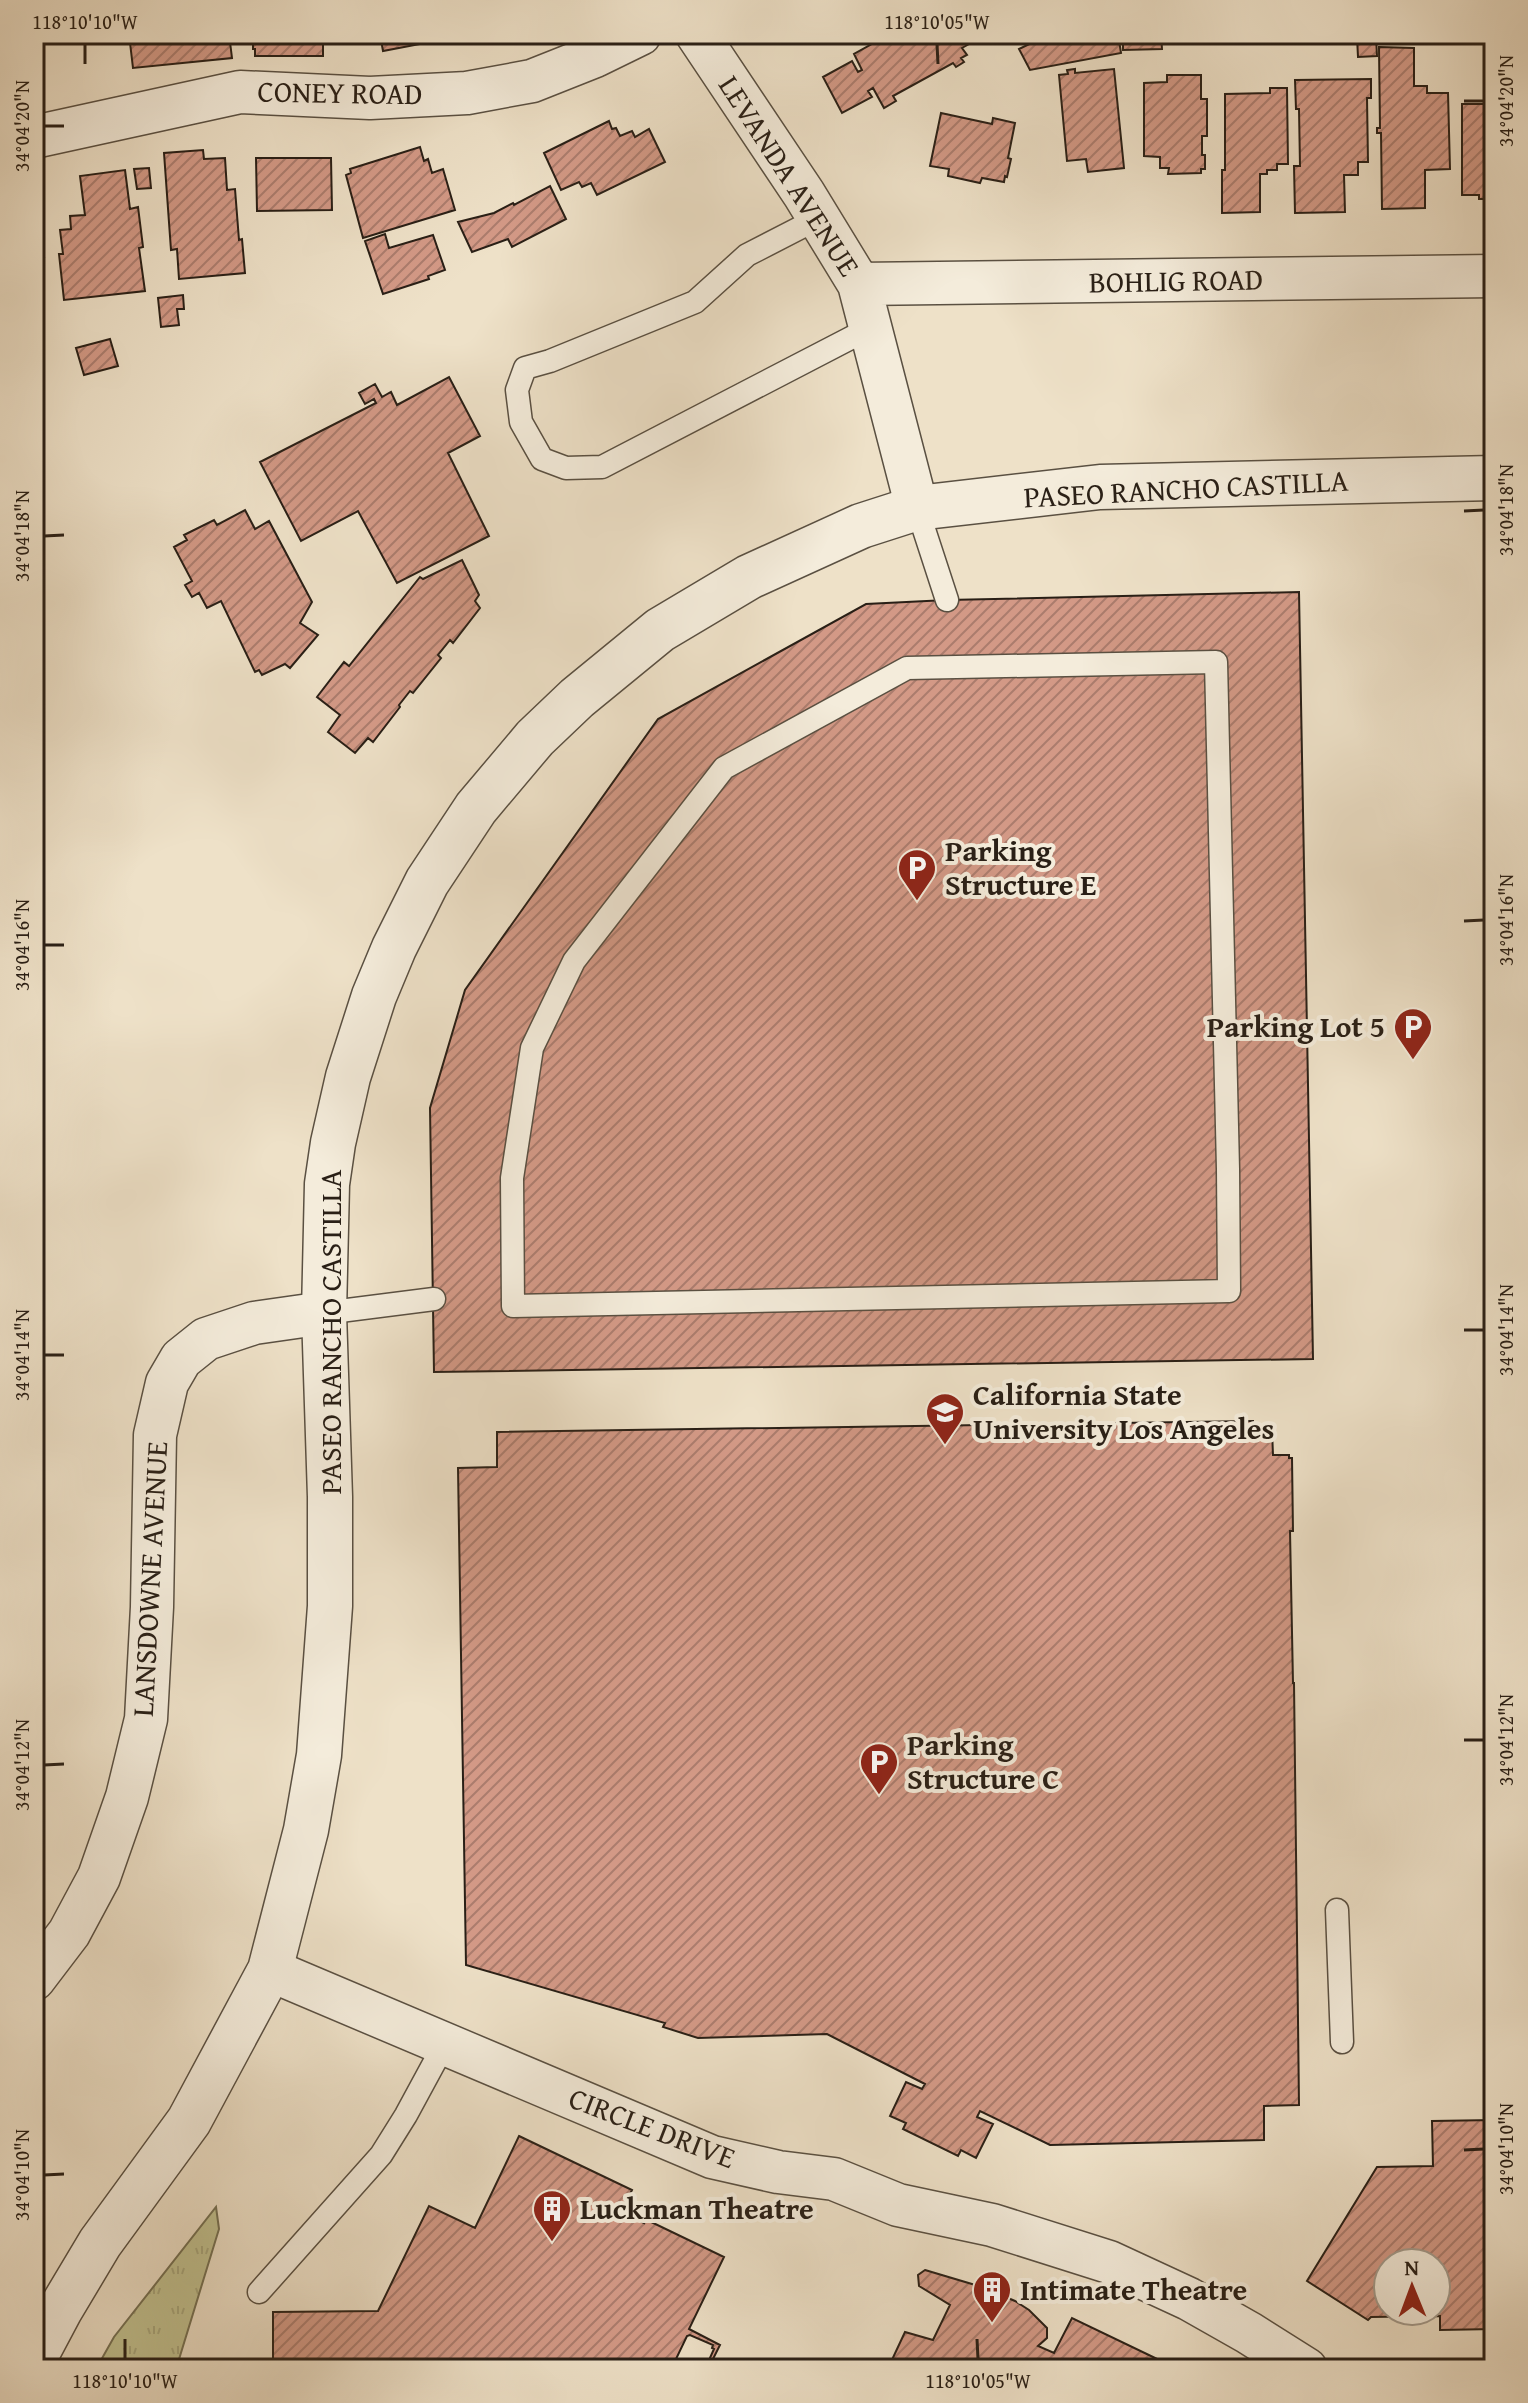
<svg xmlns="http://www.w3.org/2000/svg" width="1528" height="2403" font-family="'Gentium Book Plus',serif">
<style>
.grass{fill:url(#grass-tufts);stroke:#757053;stroke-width:2}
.building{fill:url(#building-hatch);stroke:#291f16;stroke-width:2;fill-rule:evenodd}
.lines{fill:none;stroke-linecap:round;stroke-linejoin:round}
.service-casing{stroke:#5a5042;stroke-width:25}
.minor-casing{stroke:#5a5042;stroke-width:45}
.tertiary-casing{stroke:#5a5042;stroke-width:47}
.service{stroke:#f4ecdb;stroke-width:22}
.minor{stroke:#f4ecdb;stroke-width:42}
.tertiary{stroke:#f4ecdb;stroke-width:44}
.ticks{fill:none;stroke:#291f16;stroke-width:3}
.labels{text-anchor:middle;stroke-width:8;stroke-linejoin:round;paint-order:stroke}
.street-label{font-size:30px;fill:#291f16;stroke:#f4ecdb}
.poi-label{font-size:30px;font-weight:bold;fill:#291f16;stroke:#f4ecdb;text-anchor:start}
.neatline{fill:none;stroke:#291f16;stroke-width:3}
.ticks-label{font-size:20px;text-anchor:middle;fill:#291f16}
</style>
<defs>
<pattern id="grass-tufts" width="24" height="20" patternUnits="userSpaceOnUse" patternTransform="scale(2)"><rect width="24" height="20" fill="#c1c190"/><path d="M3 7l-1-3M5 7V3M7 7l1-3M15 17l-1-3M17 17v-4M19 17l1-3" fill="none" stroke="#a6a57b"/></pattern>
<pattern id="building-hatch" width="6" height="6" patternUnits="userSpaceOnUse" patternTransform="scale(2)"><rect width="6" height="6" fill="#d39986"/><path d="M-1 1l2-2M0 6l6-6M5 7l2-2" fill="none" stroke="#ab7c6d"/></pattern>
</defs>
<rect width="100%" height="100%" fill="#eee1c8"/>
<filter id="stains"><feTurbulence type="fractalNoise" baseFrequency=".0025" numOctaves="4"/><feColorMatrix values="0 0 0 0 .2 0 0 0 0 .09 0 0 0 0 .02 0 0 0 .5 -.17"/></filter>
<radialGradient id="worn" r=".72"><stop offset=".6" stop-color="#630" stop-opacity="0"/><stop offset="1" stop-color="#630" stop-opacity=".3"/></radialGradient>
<path class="grass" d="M 216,2207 L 219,2229 L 176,2369 L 96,2369 L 114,2337 Z"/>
<path class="building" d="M 129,34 L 229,34 L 232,58 L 133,68 Z
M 253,34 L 323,34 L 323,56 L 255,56 L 255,49 L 253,49 Z
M 380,34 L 418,34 L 420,44 L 383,51 Z
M 890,34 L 984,34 L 985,35 L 962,48 L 967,55 L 961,58 L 964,62 L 956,67 L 953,63 L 893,96 L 896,101 L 884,108 L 873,88 L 868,91 L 872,97 L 842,113 L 823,77 L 852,61 L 858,72 L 862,70 L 854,54 Z
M 1050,34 L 1118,34 L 1121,53 L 1030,70 L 1019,49 Z
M 1123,34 L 1161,34 L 1162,49 L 1123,50 Z
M 1376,36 L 1377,56 L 1358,57 L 1357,37 Z
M 1379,47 L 1414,48 L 1414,86 L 1427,86 L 1427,93 L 1448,93 L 1450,169 L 1425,170 L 1425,208 L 1382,209 L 1381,133 L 1377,133 L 1377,128 L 1380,128 Z
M 1075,69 L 1075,73 L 1114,69 L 1124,168 L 1088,172 L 1086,159 L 1067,161 L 1059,75 L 1068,74 L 1067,70 Z
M 1167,75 L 1201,75 L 1201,99 L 1207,99 L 1207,136 L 1202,136 L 1202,155 L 1205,155 L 1205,169 L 1201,169 L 1201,173 L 1168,174 L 1169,168 L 1160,168 L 1160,157 L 1144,156 L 1144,83 L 1167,82 Z
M 1371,79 L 1371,98 L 1367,98 L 1368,162 L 1358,162 L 1358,175 L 1344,175 L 1345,212 L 1295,213 L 1294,166 L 1300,166 L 1299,109 L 1296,109 L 1295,80 Z
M 1270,88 L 1287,88 L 1288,164 L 1277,164 L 1277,170 L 1267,170 L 1267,174 L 1260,174 L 1260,212 L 1222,213 L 1222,170 L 1225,170 L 1225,94 L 1270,93 Z
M 1462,104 L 1494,104 L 1494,199 L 1479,199 L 1479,195 L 1462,195 Z
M 941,113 L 992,124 L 993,118 L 1015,123 L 1008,158 L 1011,159 L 1007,177 L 1005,176 L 1004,182 L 982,178 L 980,183 L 948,176 L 949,169 L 930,166 Z
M 609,121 L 612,129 L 616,128 L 620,136 L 632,131 L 635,137 L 649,129 L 665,162 L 597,195 L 591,183 L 582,187 L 579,182 L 561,190 L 544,153 Z
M 420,147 L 424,161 L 428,159 L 432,173 L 443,169 L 455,210 L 363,238 L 346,175 L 351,173 L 350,169 Z
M 203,150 L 204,159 L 225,158 L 227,190 L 235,189 L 239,240 L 242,239 L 245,273 L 179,279 L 177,249 L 171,250 L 164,153 Z
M 256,158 L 331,158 L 332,210 L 257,211 Z
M 149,168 L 151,188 L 137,189 L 134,169 Z
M 125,170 L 130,209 L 138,207 L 143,247 L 139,248 L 145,291 L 64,300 L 59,254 L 63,254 L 60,230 L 71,229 L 70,216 L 85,215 L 80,176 Z
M 550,186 L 566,219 L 512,247 L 508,239 L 472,252 L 458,222 L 494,213 L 513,203 L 514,205 Z
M 34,211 L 44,257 L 34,259 Z
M 385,234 L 389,248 L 433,235 L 445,270 L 428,276 L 429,279 L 383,294 L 365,241 Z
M 183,295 L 184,309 L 177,309 L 179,325 L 161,327 L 158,298 Z
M 110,339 L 118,366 L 84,375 L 76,348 Z
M 449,377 L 480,436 L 448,453 L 489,536 L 397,583 L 358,511 L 301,541 L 260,462 L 376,403 L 374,399 L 365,404 L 359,393 L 375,384 L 382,397 L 391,392 L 397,405 Z
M 245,510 L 255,529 L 269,521 L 312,602 L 300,623 L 318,635 L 290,668 L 285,664 L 262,675 L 259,670 L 255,672 L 221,601 L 207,608 L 199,593 L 192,597 L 185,585 L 192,581 L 174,547 L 187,540 L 184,535 L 214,520 L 217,525 Z
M 462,560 L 479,595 L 475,601 L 480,608 L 453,643 L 450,640 L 438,655 L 441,658 L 413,693 L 410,691 L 399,705 L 400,707 L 373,742 L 368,738 L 355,753 L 328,732 L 340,715 L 317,697 L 344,662 L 349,666 L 420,577 L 423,579 Z
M 1299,592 L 1313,1359 L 434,1372 L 430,1108 L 465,990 L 658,719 L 866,604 L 947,600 Z
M 1253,1421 L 1253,1430 L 1272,1430 L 1273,1455 L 1289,1455 L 1289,1458 L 1292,1458 L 1293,1531 L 1290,1531 L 1293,1683 L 1294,1683 L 1299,2105 L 1264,2106 L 1264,2140 L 1050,2145 L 980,2111 L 977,2117 L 993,2124 L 976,2158 L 961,2150 L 958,2156 L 903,2129 L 906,2123 L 890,2116 L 906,2082 L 922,2089 L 925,2084 L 827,2034 L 698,2038 L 663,2027 L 665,2023 L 466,1965 L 458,1468 L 497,1467 L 497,1432 Z
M 1494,2120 L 1494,2329 L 1440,2330 L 1440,2316 L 1371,2317 L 1368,2320 L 1307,2281 L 1377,2167 L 1433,2166 L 1432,2121 ZM 1388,2263 L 1436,2263 L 1436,2311 L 1388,2311 Z
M 519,2136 L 632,2190 L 621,2212 L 644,2223 L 645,2219 L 724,2257 L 689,2329 L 720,2345 L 708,2369 L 705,2369 L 714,2349 L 712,2348 L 713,2345 L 690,2335 L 687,2336 L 675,2361 L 677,2362 L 676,2364 L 686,2369 L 273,2369 L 273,2312 L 378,2311 L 429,2206 L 475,2228 Z
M 925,2270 L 982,2287 L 1015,2301 L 1029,2310 L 1047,2328 L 1047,2338 L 1038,2346 L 1054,2353 L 1072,2318 L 1178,2369 L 901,2369 L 890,2364 L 905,2332 L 933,2340 L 950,2305 L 919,2286 L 918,2275 Z"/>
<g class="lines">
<defs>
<path id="service" d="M 819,218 L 747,255 L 695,302 L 550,361 L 525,368 L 517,390 L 521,422 L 542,459 L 566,468 L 602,467 L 870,328
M 917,508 L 947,600
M 1216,662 L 1228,1169 L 1229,1291 L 513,1306 L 512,1178 L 532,1048 L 574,961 L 724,768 L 907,668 Z
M 324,1313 L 434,1299
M 1337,1910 L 1342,2042
M 259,2292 L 381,2155 L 406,2115 L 445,2043"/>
<path id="minor" d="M 697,34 L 804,194 L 859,284 L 917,508
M 34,137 L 240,92 L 370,98 L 467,93 L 532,81 L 595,56 L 640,34
M 859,284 L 1494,276
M 270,1970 L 712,2157 L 778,2172 L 834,2179 L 898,2205 L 992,2225 L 1109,2262 L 1189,2299 L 1249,2333 L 1306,2369
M 34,1979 L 69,1933 L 99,1877 L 127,1797 L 146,1719 L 152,1607 L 155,1435 L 167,1383 L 181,1359 L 206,1339 L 254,1323 L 324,1313"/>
<path id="tertiary" d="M 34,2359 L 60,2310 L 100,2243 L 189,2121 L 270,1970 L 306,1830 L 319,1755 L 330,1606 L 330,1497 L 324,1313 L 327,1184 L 333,1143 L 348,1077 L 374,996 L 394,948 L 427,882 L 476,808 L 535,738 L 577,698 L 660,630 L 749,577 L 861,526 L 917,508 L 1100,487 L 1494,478"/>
</defs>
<use href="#service" class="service-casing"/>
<use href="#minor" class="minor-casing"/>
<use href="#tertiary" class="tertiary-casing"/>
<use href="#service" class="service"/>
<use href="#minor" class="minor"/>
<use href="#tertiary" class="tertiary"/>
</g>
<path class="ticks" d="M 85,44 L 85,64M 937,44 L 938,64M 1464,101 L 1484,101M 44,126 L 64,126M 1464,511 L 1484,510M 44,536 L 64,535M 1464,921 L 1484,920M 44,945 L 64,945M 1464,1330 L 1484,1330M 44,1355 L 64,1355M 1464,1740 L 1484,1740M 44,1765 L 64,1764M 1464,2150 L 1484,2149M 44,2175 L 64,2174M 125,2339 L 125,2359M 977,2339 L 978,2359"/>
<defs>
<symbol id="parking-pin" viewBox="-11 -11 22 30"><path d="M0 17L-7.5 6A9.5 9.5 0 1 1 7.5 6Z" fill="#8f2418" stroke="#f4ecdb"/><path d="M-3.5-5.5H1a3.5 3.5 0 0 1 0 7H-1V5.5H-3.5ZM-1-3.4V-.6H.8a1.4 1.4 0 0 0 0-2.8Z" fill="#fff"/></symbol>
<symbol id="university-pin" viewBox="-11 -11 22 30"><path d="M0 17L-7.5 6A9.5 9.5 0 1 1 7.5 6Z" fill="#8f2418" stroke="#f4ecdb"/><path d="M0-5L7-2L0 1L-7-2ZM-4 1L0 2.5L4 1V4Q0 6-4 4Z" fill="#fff"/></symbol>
<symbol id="building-pin" viewBox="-11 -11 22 30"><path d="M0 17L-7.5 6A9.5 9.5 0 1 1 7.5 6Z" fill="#8f2418" stroke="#f4ecdb"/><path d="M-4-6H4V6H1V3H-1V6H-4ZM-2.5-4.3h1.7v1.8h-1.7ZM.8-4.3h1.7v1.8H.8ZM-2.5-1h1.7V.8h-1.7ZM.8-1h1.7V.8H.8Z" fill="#fff"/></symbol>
</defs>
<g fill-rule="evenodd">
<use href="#parking-pin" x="895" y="846" width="44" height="60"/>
<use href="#parking-pin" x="1391" y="1005" width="44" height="60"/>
<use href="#university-pin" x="923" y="1390" width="44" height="60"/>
<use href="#parking-pin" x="857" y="1740" width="44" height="60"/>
<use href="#building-pin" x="530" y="2187" width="44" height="60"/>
<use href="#building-pin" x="970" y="2268" width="44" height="60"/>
</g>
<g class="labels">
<g class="street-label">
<text transform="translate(340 93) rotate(1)" y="10">CONEY ROAD</text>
<text transform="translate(789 176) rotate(57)" y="10">LEVANDA AVENUE</text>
<text transform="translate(1176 281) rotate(-1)" y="10">BOHLIG ROAD</text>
<text transform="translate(1186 489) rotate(-3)" y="10">PASEO RANCHO CASTILLA</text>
<text transform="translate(331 1332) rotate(-90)" y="10">PASEO RANCHO CASTILLA</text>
<text transform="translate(150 1579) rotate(-87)" y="10">LANSDOWNE AVENUE</text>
<text transform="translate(652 2128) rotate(21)" y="10">CIRCLE DRIVE</text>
</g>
<g class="poi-label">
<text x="945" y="861">Parking<tspan x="945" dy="34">Structure E</tspan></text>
<text x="1385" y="1037" text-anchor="end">Parking Lot 5</text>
<text x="973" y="1405">California State<tspan x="973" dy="34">University Los Angeles</tspan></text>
<text x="907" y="1755">Parking<tspan x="907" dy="34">Structure C</tspan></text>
<text x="580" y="2219">Luckman Theatre</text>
<text x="1020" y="2300">Intimate Theatre</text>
</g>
</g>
<rect width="1528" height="2403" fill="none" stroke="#eee1c8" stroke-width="88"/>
<g transform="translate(1412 2287) rotate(359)"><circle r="38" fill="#f4ecdb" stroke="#a39a8c" stroke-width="2"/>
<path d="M0-6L14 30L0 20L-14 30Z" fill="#8f2418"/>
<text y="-12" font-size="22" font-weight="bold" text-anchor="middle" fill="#291f16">N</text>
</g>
<rect x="44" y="44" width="1440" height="2315" class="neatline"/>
<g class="ticks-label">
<text x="85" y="29">118°10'10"W</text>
<text x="937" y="29">118°10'05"W</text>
<text transform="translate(1506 101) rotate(-90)" y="7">34°04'20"N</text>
<text transform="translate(22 126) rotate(-90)" y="7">34°04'20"N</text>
<text transform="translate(1506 510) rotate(-90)" y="7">34°04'18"N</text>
<text transform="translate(22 536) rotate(-90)" y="7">34°04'18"N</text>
<text transform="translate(1506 920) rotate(-90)" y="7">34°04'16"N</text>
<text transform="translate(22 945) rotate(-90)" y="7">34°04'16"N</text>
<text transform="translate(1506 1330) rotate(-90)" y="7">34°04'14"N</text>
<text transform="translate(22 1355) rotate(-90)" y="7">34°04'14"N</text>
<text transform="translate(1506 1740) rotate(-90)" y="7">34°04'12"N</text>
<text transform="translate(22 1765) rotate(-90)" y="7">34°04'12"N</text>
<text transform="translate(1506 2149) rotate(-90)" y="7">34°04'10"N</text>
<text transform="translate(22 2175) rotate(-90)" y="7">34°04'10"N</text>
<text x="125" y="2388">118°10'10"W</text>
<text x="978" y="2388">118°10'05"W</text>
</g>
<rect width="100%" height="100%" filter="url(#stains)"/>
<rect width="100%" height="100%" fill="url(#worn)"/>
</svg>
